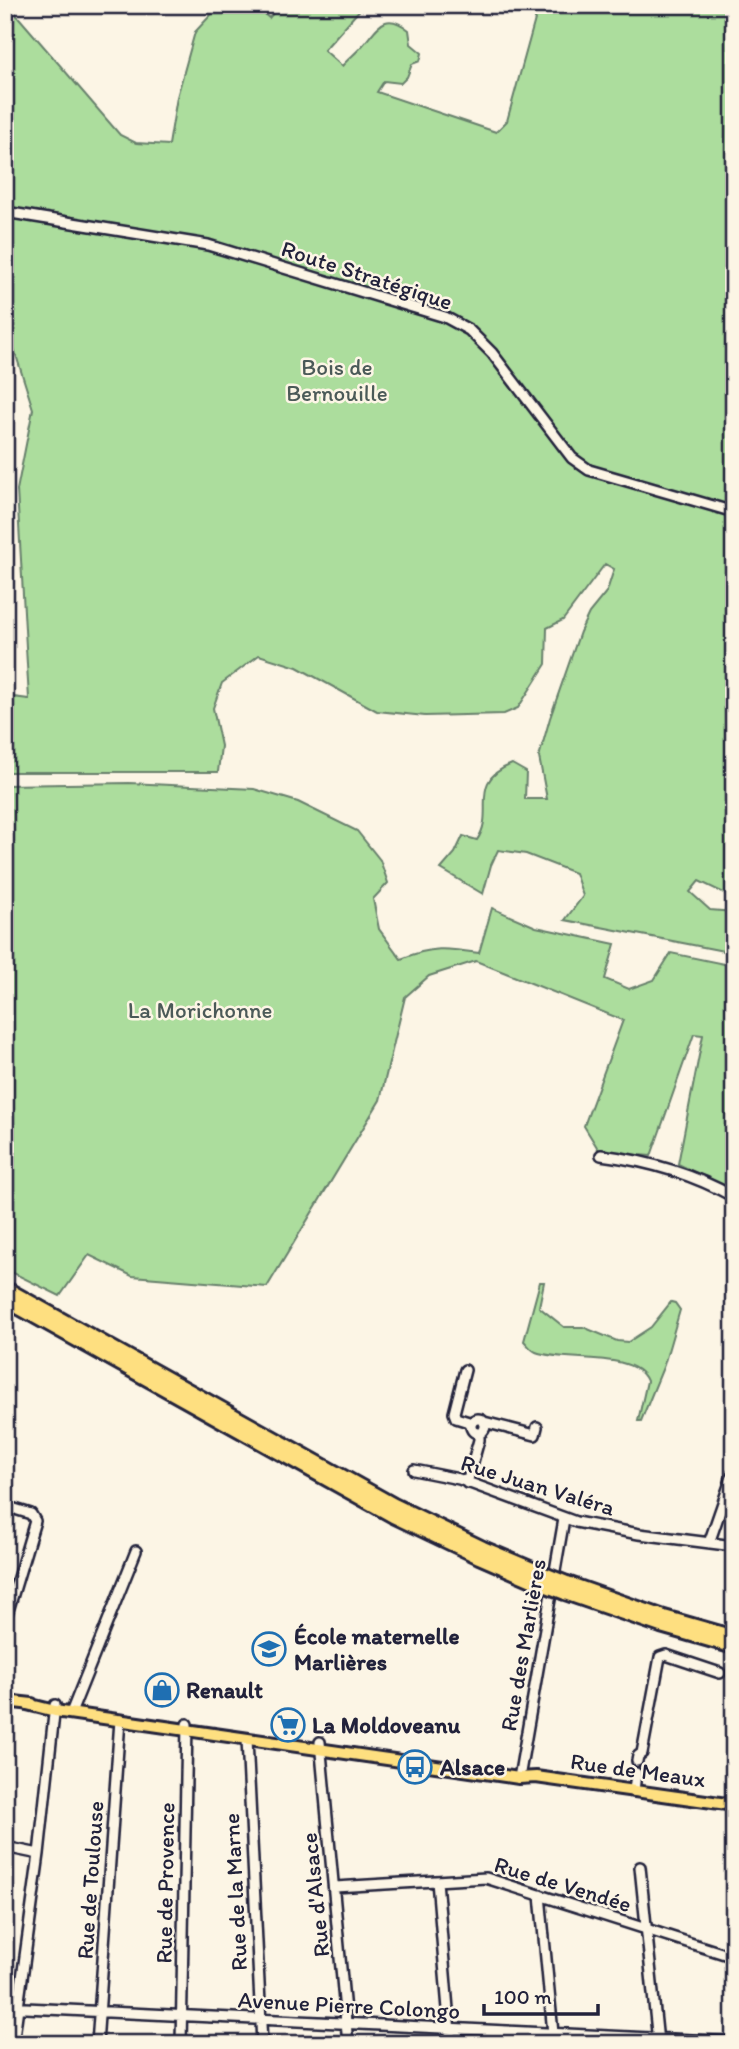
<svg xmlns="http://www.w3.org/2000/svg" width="739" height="2049" font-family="Itim,sans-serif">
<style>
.green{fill:#acdd9d;stroke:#67806c;stroke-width:2}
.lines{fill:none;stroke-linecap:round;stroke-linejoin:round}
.minor-casing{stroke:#22223b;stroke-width:14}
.major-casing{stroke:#22223b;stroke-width:16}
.highway-casing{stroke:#22223b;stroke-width:18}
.minor{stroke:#fcf5e5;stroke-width:9}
.major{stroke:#fedf80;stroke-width:10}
.highway{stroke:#fedf80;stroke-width:12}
.highway-bridge-casing{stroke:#22223b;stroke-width:18;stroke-linecap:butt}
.highway-bridge{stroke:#fedf80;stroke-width:12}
.labels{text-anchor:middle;stroke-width:5;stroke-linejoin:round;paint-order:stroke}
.street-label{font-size:23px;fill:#22223b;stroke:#fcf5e5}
.park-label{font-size:23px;fill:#4b5a58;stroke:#fcf5e5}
.poi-label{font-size:23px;font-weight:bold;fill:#22223b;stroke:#fcf5e5;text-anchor:start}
</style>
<rect width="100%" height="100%" fill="#fcf5e5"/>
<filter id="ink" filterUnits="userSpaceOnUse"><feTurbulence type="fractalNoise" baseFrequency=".0143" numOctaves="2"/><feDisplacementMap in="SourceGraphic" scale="14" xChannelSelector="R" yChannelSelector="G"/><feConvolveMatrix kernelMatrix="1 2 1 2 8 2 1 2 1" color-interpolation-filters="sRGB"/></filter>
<g filter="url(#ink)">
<path class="green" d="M 5,5 L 8,5 L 120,135 L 136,143 L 169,145 L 177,97 L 195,32 L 220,5 L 254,5 L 269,18 L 280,5 L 364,5 L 324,50 L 342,66 C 348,59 356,53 362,46 C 378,28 384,10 409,30 L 411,44 L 422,53 L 420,61 L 412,64 L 407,77 L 401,83 L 384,81 L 377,92 L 496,132 L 507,121 L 539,5 L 734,5 L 734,898 L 699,881 L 690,892 L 710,910 L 734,912 L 734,953 L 565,920 L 583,896 L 575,873 L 526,854 L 498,850 L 491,865 L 483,894 L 441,869 L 455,853 L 463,836 L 477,840 C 497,811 466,782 512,764 L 526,772 L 525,799 L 547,799 L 539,757 L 550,718 L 580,632 L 589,613 L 607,591 L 614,569 L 605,564 L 563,620 L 547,628 L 546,664 L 518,708 L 504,714 L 425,716 L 377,711 L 297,667 L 259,655 L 222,683 L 213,708 L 221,746 L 218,772 L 5,772 L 5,696 L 29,699 L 17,490 L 33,409 L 5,320 Z
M 129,783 L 254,789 L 298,802 L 357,831 L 380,860 L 388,883 L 373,899 L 379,929 L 401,959 C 432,946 446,948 479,953 L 492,908 L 536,927 L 615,944 L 605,979 L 629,989 L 654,980 L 671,953 L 734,966 L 734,1191 L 678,1164 L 703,1035 L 694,1034 L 651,1156 L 600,1152 L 584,1126 L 623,1020 L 476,961 L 429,976 L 405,997 L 380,1100 L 267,1287 L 132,1276 L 89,1255 L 60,1296 L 5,1269 L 5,785 Z
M 540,1282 L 544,1282 L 539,1307 L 564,1327 L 583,1327 L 617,1341 L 628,1342 L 651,1327 L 671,1302 L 675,1303 L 680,1310 L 664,1365 L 641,1421 L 638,1421 L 647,1381 C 635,1350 563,1363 536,1352 C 531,1350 528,1345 524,1341 Z"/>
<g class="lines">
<defs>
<path id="minor" d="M 5,212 L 208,245 L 445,317 L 469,330 L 492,353 L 572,458 L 589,470 L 734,512
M 601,1155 C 648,1161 693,1174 734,1197
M 465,1370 L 454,1413 L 456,1418 L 472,1423
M471 1426a7 7 0 1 1 14 0a7 7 0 1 1-14 0Z
M 484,1422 L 535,1435 L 537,1427
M 414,1470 L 459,1479 L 576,1522 L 639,1534 L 734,1546
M 467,1483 L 479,1440 L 479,1433
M 5,1506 L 31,1514 L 35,1521 L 5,1621
M 709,1543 L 734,1471
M 71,1713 L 136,1551
M 247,1739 L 262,2044
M 320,1742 L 348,2044
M 637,1761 L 638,1756 L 642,1753 L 660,1657 L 666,1655 L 720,1673
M 519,1778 L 564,1519
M 634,1791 L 636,1773
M 5,1847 L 39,1854
M 640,1867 L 658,2042
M 437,1881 L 451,2044
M 335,1887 L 486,1878 L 734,1957
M 540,1895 L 554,2044
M 5,2007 L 734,2042
M 13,2044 L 39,1854 L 55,1705
M 97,2044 L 120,1720
M 181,2044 L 187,1724"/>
<path id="major" d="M 5,1701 L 32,1704
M 27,1704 L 55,1711 L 519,1778 L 536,1777 L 734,1805"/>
<path id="highway" d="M 5,1288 L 394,1505 L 483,1548 L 542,1573
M 5,1300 L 393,1516 L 479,1557 L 539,1583
M 567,1583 L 664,1617 L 734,1637
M 565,1593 L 661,1626 L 734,1647"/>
</defs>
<use href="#minor" class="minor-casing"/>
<use href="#major" class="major-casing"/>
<use href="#highway" class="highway-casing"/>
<use href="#minor" class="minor"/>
<use href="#major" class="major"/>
<use href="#highway" class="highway"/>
<defs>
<path id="highway-bridge" d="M 542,1573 L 567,1583
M 539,1583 L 565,1593"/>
</defs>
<use href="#highway-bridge" class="highway-bridge-casing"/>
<use href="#highway-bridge" class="highway-bridge"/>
</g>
</g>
<defs>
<symbol id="school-ring" viewBox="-11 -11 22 22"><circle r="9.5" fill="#fcf5e5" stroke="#1f6fb2" stroke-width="1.5"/><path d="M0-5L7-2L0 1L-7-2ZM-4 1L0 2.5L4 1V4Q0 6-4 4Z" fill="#1f6fb2"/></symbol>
<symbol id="shop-ring" viewBox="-11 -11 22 22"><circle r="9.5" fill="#fcf5e5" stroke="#1f6fb2" stroke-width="1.5"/><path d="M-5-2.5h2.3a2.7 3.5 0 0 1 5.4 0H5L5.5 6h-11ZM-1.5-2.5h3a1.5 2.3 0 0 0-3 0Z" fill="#1f6fb2"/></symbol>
<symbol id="supermarket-ring" viewBox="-11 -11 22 22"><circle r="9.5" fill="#fcf5e5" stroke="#1f6fb2" stroke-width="1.5"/><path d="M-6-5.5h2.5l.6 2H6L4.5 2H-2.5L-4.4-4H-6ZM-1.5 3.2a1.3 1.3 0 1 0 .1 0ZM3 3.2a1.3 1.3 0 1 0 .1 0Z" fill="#1f6fb2"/></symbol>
<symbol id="bus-ring" viewBox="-11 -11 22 22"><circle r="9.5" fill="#fcf5e5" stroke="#1f6fb2" stroke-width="1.5"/><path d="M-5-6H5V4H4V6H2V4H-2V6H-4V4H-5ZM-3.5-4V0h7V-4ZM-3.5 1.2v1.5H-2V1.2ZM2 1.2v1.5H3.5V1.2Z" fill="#1f6fb2"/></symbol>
</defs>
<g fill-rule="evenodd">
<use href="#school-ring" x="250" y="1630" width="38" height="38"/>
<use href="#shop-ring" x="143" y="1671" width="38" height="38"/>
<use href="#supermarket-ring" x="269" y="1706" width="38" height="38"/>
<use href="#bus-ring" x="396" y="1748" width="38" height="38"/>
</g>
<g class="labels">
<g class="street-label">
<text transform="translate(367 275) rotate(18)" y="8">Route Stratégique</text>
<text transform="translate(538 1485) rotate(17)" y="8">Rue Juan Valéra</text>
<text transform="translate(523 1645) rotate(-80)" y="8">Rue des Marlières</text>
<text transform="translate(638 1770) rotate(8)" y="8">Rue de Meaux</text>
<text transform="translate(90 1880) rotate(-86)" y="8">Rue de Toulouse</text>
<text transform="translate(165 1883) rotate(-89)" y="8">Rue de Provence</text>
<text transform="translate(563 1884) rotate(17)" y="8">Rue de Vendée</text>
<text transform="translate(235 1892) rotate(-93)" y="8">Rue de la Marne</text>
<text transform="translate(315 1895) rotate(-96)" y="8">Rue d'Alsace</text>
<text transform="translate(349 2005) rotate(3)" y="8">Avenue Pierre Colongo</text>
</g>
<g class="park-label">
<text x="337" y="375">Bois de<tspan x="337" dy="26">Bernouille</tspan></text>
<text x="200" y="1018">La Morichonne</text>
</g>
<g class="poi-label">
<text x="294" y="1644">École maternelle<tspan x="294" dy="26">Marlières</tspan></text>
<text x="186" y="1698">Renault</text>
<text x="312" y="1733">La Moldoveanu</text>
<text x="440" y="1775">Alsace</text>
</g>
</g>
<rect width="739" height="2049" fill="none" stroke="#fcf5e5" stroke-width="28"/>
<rect x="14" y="14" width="711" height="2021" fill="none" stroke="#22223b" stroke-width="2.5" filter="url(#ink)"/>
<path d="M484 2004v10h114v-10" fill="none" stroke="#22223b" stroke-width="3.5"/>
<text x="494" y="2004" font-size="21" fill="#22223b" stroke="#fcf5e5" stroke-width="5" paint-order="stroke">100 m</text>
</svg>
